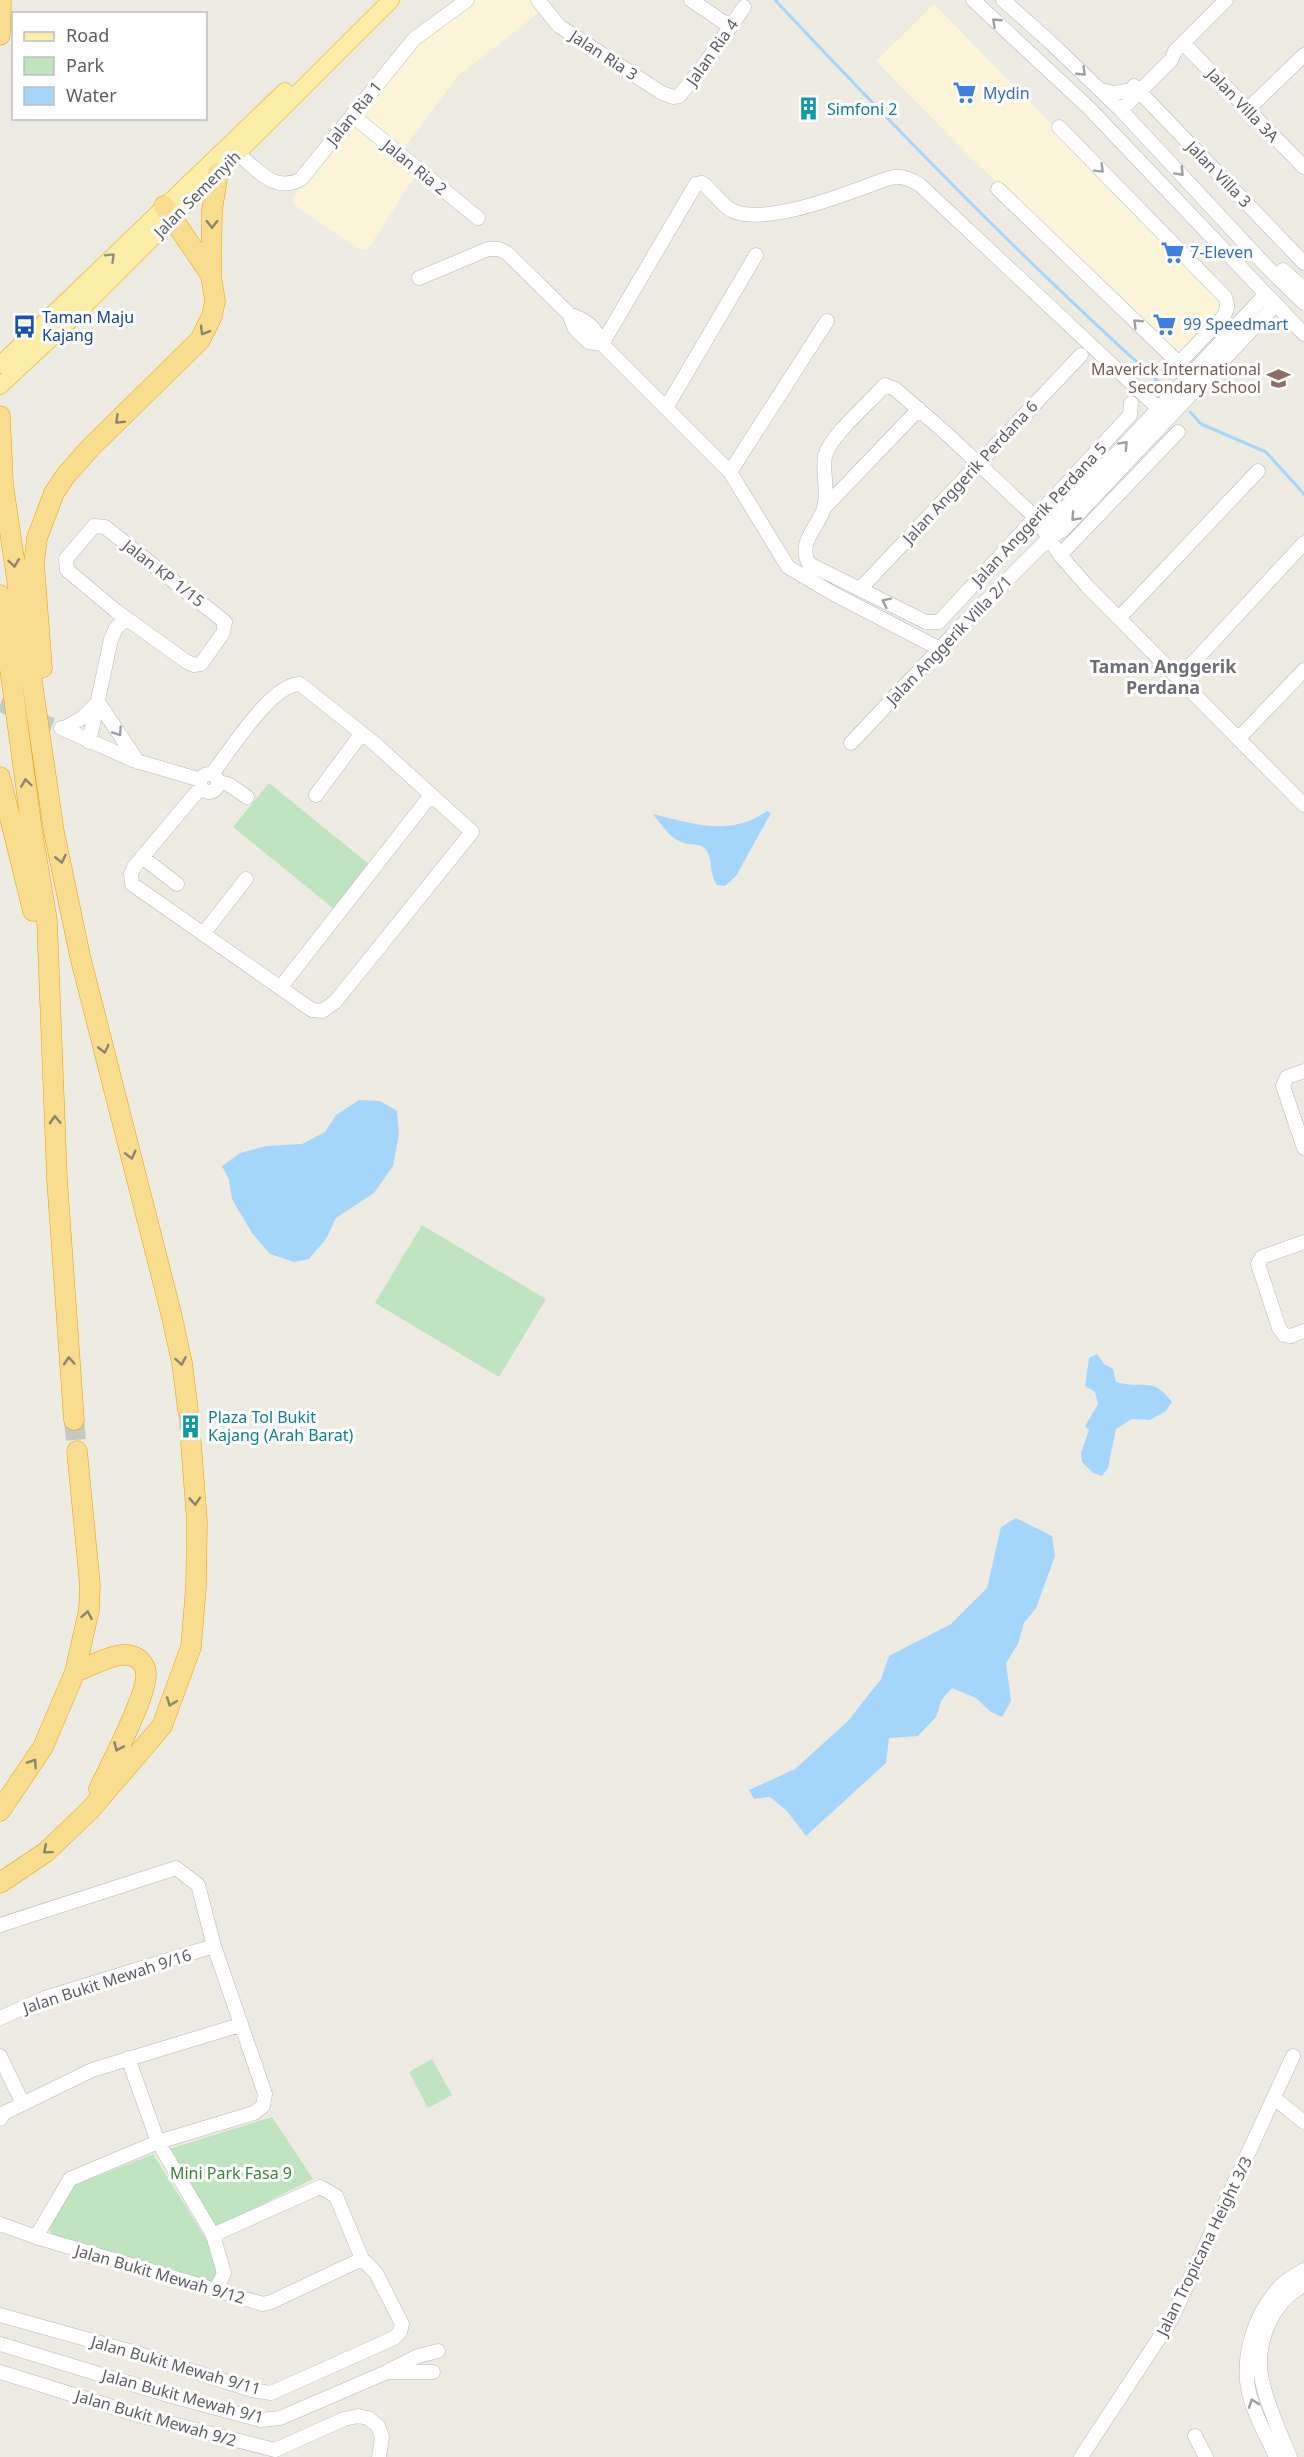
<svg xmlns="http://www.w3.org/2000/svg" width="1304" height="2457" font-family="'Noto Sans',sans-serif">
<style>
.commercial{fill:#fcf4d8}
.green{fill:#c0e4c0}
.water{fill:#a4d6fb}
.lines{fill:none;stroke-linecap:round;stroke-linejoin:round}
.stream{stroke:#a4d6fb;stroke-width:3}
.minor-tunnel{stroke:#c8c8c2;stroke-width:14;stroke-dasharray:14 7;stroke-linecap:butt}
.highway-tunnel{stroke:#c8c8c2;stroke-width:20;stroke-dasharray:20 10;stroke-linecap:butt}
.minor-casing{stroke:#b5b8bc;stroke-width:15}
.major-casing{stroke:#ebc35d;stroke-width:18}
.highway-casing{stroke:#e6a109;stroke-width:21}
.minor{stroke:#fff;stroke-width:14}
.major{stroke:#fceea9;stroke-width:16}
.highway{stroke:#f8dd8e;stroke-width:20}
.oneway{stroke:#9d9ea1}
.oneway2{stroke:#8a8470}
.oneway3{stroke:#93907c}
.labels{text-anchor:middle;stroke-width:6;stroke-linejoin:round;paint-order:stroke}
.street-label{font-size:16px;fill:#5b5e63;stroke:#fff}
.shop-label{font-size:16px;fill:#366cbe;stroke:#fff;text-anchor:start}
.culture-label{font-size:16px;fill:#0d838f;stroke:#fff;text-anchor:start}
.transit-label{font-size:16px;fill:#164399;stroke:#fff;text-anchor:start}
.education-label{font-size:16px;fill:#785e54;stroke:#fff;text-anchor:end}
.park-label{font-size:16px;fill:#38843c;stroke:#fff}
.neighbourhood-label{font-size:18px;font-weight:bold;fill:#6c7075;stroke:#fff}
</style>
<rect width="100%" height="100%" fill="#edebe2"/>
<path class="commercial" d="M 473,0 L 532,0 L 541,11 L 457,77 L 398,157 L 417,173 L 372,243 L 366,250 L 356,248 L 296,206 L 291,199 L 416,42 Z
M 934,4 L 1222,299 L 1224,309 L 1179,357 L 969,156 L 876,61 Z"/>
<path class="green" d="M 269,783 L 370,865 L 334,909 L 233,827 Z
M 422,1225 L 546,1299 L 499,1377 L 375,1303 Z
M 432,2059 L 452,2095 L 428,2108 L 409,2072 Z
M 272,2117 L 313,2179 L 215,2228 L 169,2149 Z
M 153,2154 L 218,2258 L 219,2275 L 212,2282 L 52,2236 L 49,2228 L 75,2185 Z"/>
<path class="water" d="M 767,811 L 771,813 L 736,876 L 725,886 L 717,885 C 708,871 714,861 706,850 C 700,842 692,846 684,843 C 670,839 662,825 653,814 C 693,824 731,837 767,811 Z
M 359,1100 L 380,1101 L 397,1111 L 399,1134 L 393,1166 L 374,1193 L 336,1218 L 326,1239 L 309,1259 L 294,1262 L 270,1254 L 252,1233 L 232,1199 L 229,1180 L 222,1166 L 240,1153 L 266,1146 L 302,1144 L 325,1132 L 336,1115 Z
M 1097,1354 L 1104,1364 L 1113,1369 L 1116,1382 C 1143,1390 1152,1375 1172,1402 L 1166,1411 L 1150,1420 L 1132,1419 L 1116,1429 L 1108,1468 L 1102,1476 L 1093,1473 L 1082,1462 L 1081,1453 L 1089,1430 L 1085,1426 L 1098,1404 L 1095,1392 L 1085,1386 L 1089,1358 Z
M 1016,1518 L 1052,1536 L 1055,1556 L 1036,1608 L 1024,1623 L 1018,1644 L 1006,1663 L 1011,1701 L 1002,1717 L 991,1712 L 976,1698 L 952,1688 L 942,1699 L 936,1717 L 918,1736 L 889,1738 L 886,1763 L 806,1836 L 786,1810 L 770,1797 L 754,1799 L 749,1790 L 795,1769 L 848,1721 L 881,1679 L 889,1656 L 951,1624 L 987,1588 L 1001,1527 Z"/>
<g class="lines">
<path class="stream" d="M 775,0 C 899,132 1025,262 1160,383
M 1190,412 L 1201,424 L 1266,452 L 1304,494"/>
<path class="minor-tunnel" d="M 0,705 L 61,728"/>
<path class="highway-tunnel" d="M 188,1410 L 191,1443
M 74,1420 L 77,1451"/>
<defs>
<path id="minor" d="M 538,0 L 559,26 L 662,93 L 673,97 L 679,96 L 704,65 L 744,7
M 691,0 L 729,26
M 973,0 L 1089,108 L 1304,334
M 1003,0 L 1049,41 L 1121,110 L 1267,267 L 1304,303
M 1183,43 L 1304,167
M 1134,86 L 1304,263
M 1101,90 L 1114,93 L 1127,91
M 1121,110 L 1171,60 L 1175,51 L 1226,0
M 1247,110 L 1304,55
M 352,115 L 478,218
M 1059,127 L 1225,297 C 1229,306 1227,311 1222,318 L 1179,363
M 238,154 C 257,169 275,194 301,179 L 414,39 L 467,0
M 998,189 L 1184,368
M 1283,270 L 1304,289
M 419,278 L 488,249 L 499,249 L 507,253 L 569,314 L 575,329 L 589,342 L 602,344
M 569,314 C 586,320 595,326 602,344 L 730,472 L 788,567 L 834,594 L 940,649
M 602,344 L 696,184 L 702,183 C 713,190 721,206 733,211 C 763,224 829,200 859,189 C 870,186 883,179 894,177 C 904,176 912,180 920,185 L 1158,408
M 1131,403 L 1130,415 L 939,622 L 926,622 L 809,564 C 797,542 818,528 824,508 C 829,492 822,473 825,456 C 830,436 870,402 885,385 L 895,389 L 948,435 L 1035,517 L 1060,555 L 1087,586 L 1304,805
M 666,408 L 756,255
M 730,472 L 827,321
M 824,508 L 919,409
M 94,526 L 105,527 L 225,622 L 223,633 L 201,664 L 194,665 L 187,662 L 116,611 L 67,570 L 66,559 Z
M 1049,538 L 1052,522 L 1266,294
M 1060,555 L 1178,432
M 860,589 L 1081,355
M 1119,618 L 1258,471
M 1179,678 L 1304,543
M 98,702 L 138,762
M 61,728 L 133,760 L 201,780
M 63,729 L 82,718 L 97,703
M 1239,738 L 1304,670
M 89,742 L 111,639 L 116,628 L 126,619
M 851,743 L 966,621 L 1049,538 L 1063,530 L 1276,304
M200 783a9 9 0 1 1 18 0a9 9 0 1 1-18 0Z
M 218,782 L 228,784 L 247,797
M 201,787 L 134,867 L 131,874 L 132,884 L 312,1010 L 322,1011 L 335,1002 L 472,832 L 373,742 L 300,684 C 271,684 230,751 212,774
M 316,795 L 362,733
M 142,857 L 177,884
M 203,934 L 246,879
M 280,988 L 431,795
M 1304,1071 L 1287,1077 L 1283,1086 L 1304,1148
M 1304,1242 L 1262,1257 L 1258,1264 L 1279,1328 L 1284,1335 L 1291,1336 L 1304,1331
M 0,1925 L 176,1868 L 198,1885 L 214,1946 L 265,2094 L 263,2106 L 254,2113 L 158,2142 L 70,2179 L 36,2237
M 0,2018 L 45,1998 L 214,1946
M 0,2056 L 23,2104
M 128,2058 L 158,2142 L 213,2235 L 224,2273 L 216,2290
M 1274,2098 L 1304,2122
M 0,2119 L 4,2113 L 92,2070 L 240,2025
M 0,2224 L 36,2237 L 263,2304 L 271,2302 L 362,2259 L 336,2196 L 320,2187 L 213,2235
M 0,2315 L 136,2353 L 252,2390 L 271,2393 L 394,2338 L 400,2332 L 402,2324 L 376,2273 L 362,2259
M 0,2344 L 168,2395 L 261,2420 L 280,2418 L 387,2372 L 433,2372
M 388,2371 L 418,2356 L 438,2351
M 0,2372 L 138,2415 L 275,2450 L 344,2419 L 358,2416 L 368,2418 L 378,2426 L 382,2437 L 379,2457
M 1195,2436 L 1206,2457
M 1081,2457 L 1171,2320 L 1293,2056
M 1276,2457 C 1267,2437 1256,2418 1250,2397 C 1240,2360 1253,2317 1278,2289 C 1284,2281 1296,2275 1304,2270
M 1290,2457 C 1281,2435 1264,2398 1261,2375 C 1256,2340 1273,2301 1304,2285"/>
<path id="major" d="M 0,365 L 285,91
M 0,386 L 59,331 L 391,0"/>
<path id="highway" d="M 0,35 L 1,0
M 164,206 L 211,275
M 0,416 L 3,484 L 54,832 L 80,956 L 171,1313 L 182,1363 L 188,1410
M 0,595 L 32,831 L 47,921 L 57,1179 L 74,1420
M 42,668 L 34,564 L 37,538 L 54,493 L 66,475 L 91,447 L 200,340 L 212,316 L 215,301 L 211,275 L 212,210 L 218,173
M 0,777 L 33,911
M 75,1672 C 88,1667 114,1653 128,1655 C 137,1656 145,1663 146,1673 C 148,1694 110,1766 99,1789
M 0,1811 L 43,1747 L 75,1672 L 89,1610 L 90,1585 L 77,1451
M 0,1883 L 46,1852 L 90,1810 L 162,1726 L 191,1647 L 196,1587 L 197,1522 L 191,1443"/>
</defs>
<use href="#minor" class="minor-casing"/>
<use href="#major" class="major-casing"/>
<use href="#highway" class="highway-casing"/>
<use href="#minor" class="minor"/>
<use href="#major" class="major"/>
<use href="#highway" class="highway"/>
</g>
<defs><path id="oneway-chevron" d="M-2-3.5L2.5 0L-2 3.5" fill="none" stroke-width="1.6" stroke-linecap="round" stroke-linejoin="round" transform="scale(1.5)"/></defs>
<g class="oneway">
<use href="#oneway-chevron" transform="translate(996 22) rotate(-137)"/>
<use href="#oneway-chevron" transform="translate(1082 72) rotate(44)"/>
<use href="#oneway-chevron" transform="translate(1100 169) rotate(45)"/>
<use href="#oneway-chevron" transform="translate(1180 172) rotate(47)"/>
<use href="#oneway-chevron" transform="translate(1137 323) rotate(-136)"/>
<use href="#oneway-chevron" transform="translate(1124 445) rotate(-47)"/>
<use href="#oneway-chevron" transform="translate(1075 517) rotate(133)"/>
<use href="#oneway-chevron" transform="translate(886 602) rotate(-154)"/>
<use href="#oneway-chevron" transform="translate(118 732) rotate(56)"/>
<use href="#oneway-chevron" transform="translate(1253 2403) rotate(-109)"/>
</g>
<g class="oneway2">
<use href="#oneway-chevron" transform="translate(212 224) rotate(91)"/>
<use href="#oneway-chevron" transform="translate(204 331) rotate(121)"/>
<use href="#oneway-chevron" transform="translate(119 420) rotate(136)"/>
<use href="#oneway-chevron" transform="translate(14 563) rotate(82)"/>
<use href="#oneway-chevron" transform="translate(26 783) rotate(-98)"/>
<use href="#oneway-chevron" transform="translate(61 859) rotate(77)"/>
<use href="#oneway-chevron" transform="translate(104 1049) rotate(76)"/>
<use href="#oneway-chevron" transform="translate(55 1120) rotate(-92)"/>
<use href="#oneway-chevron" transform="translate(131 1155) rotate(76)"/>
<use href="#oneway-chevron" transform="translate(69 1361) rotate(-94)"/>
<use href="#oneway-chevron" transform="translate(181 1361) rotate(80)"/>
<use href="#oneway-chevron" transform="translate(195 1501) rotate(86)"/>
<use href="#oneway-chevron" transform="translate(87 1615) rotate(-80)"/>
<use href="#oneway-chevron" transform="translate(171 1702) rotate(110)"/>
<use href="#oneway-chevron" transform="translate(118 1747) rotate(114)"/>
<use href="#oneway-chevron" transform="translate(33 1763) rotate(-57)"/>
<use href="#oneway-chevron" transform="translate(47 1850) rotate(140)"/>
</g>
<use class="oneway3" href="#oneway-chevron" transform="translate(111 257) rotate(-44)"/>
<defs>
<symbol id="supermarket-bare" viewBox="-9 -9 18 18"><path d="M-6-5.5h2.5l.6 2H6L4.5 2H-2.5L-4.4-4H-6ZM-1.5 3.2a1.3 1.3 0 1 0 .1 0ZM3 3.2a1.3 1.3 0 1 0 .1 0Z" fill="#3f7fe0" stroke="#fff" stroke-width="2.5" paint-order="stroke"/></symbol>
<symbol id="building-bare" viewBox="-9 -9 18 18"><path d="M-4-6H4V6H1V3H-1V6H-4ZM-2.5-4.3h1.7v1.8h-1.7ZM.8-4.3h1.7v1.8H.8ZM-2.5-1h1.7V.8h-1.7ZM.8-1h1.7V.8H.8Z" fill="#0f9aa8" stroke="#fff" stroke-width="2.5" paint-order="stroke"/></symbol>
<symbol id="bus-bare" viewBox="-9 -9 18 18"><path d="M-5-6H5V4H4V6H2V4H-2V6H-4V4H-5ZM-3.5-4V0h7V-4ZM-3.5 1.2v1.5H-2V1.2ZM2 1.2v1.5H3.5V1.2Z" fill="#1a4fb4" stroke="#fff" stroke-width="2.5" paint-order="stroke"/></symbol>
<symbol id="school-bare" viewBox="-9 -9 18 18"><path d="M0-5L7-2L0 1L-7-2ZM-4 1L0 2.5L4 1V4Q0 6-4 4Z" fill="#8d6e63" stroke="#fff" stroke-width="2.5" paint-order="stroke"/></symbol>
</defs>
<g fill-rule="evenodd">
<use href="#supermarket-bare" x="948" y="76" width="33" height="33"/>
<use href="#building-bare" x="792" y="92" width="33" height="33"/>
<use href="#supermarket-bare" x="1156" y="236" width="33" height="33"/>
<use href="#supermarket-bare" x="1148" y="308" width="33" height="33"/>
<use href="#bus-bare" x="8" y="310" width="33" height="33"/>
<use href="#school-bare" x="1262" y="362" width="33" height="33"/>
<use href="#building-bare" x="174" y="1410" width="33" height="33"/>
</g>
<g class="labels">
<g class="street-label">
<text transform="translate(712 52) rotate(-55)" y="6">Jalan Ria 4</text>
<text transform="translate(604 55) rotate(33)" y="6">Jalan Ria 3</text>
<text transform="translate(1243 105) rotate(46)" y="6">Jalan Villa 3A</text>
<text transform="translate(354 113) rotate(-51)" y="6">Jalan Ria 1</text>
<text transform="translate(415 167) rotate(39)" y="6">Jalan Ria 2</text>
<text transform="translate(1219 174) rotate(46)" y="6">Jalan Villa 3</text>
<text transform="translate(197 194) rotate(-45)" y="6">Jalan Semenyih</text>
<text transform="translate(970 472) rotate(-47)" y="6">Jalan Anggerik Perdana 6</text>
<text transform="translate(1039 514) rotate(-47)" y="6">Jalan Anggerik Perdana 5</text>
<text transform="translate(164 573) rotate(38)" y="6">Jalan KP 1/15</text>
<text transform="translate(949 640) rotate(-46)" y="6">Jalan Anggerik Villa 2/1</text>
<text transform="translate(107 1981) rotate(-18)" y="6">Jalan Bukit Mewah 9/16</text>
<text transform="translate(1204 2246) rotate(-64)" y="6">Jalan Tropicana Height 3/3</text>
<text transform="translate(160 2274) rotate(16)" y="6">Jalan Bukit Mewah 9/12</text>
<text transform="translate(176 2365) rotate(16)" y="6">Jalan Bukit Mewah 9/11</text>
<text transform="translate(183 2396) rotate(15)" y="6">Jalan Bukit Mewah 9/1</text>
<text transform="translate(156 2418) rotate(16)" y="6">Jalan Bukit Mewah 9/2</text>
</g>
<g class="shop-label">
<text x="983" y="99">Mydin</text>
<text x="1190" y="258">7-Eleven</text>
<text x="1183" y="330">99 Speedmart</text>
</g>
<g class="culture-label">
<text x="827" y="115">Simfoni 2</text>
<text x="208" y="1423">Plaza Tol Bukit<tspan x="208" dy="18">Kajang (Arah Barat)</tspan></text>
</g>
<g class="transit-label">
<text x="42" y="323">Taman Maju<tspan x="42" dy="18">Kajang</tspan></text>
</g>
<g class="education-label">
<text x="1261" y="375">Maverick International<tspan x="1261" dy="18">Secondary School</tspan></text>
</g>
<g class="park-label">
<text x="231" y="2179">Mini Park Fasa 9</text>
</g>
<g class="neighbourhood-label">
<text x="1163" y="673">Taman Anggerik<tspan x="1163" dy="21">Perdana</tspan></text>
</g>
</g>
<rect x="12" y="12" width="195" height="108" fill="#ffffff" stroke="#bdbfc1" stroke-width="1.5"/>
<rect x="24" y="32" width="30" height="9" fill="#fceea9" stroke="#bdbfc1" stroke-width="1.5"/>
<text x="66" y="42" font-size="18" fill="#5b5e63">Road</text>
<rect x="24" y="57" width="30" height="18" fill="#c0e4c0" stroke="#bdbfc1" stroke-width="1.5"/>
<text x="66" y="72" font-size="18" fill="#5b5e63">Park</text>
<rect x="24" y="87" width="30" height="18" fill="#a4d6fb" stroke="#bdbfc1" stroke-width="1.5"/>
<text x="66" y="102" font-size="18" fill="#5b5e63">Water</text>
</svg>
